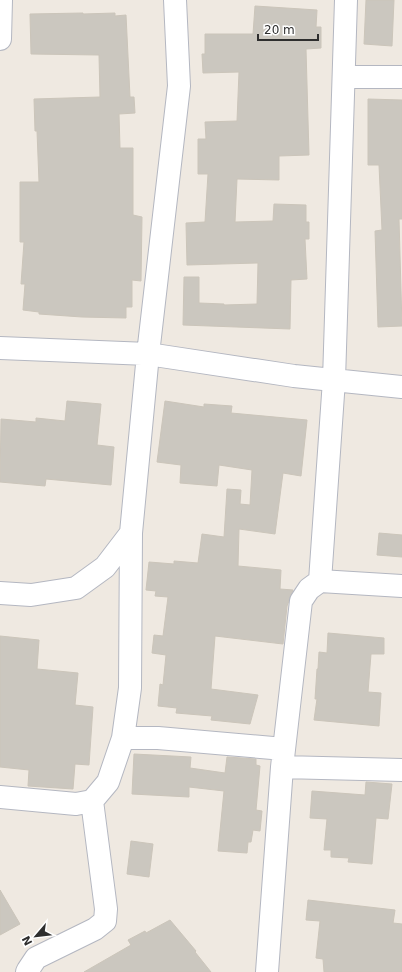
<svg xmlns="http://www.w3.org/2000/svg" width="402" height="972" font-family="'DejaVu Sans',sans-serif">
<style>
.building{fill:#cbc7bf;stroke:#cbc5ba}
.lines{fill:none;stroke-linecap:round;stroke-linejoin:round}
.minor-casing{stroke:#b4b7c1;stroke-width:24}
.minor{stroke:#fff;stroke-width:22}
</style>
<rect width="100%" height="100%" fill="#efe9e1"/>
<path class="building" d="M 366,0 L 394,0 L 392,46 L 364,44 Z
M 255,6 L 317,10 L 316,27 L 321,27 L 321,48 L 306,49 L 309,155 L 279,156 L 279,180 L 237,179 L 235,222 L 273,221 L 274,204 L 306,205 L 306,222 L 309,222 L 309,239 L 305,239 L 307,279 L 291,280 L 290,329 L 183,325 L 184,277 L 199,277 L 199,303 L 224,304 L 224,305 L 257,304 L 258,263 L 187,265 L 186,223 L 205,222 L 208,174 L 198,174 L 198,139 L 206,139 L 205,122 L 237,121 L 239,72 L 203,73 L 202,54 L 205,54 L 205,34 L 253,34 Z
M 83,13 L 83,14 L 115,13 L 115,16 L 126,15 L 130,97 L 134,97 L 135,113 L 119,114 L 120,148 L 133,148 L 133,215 L 142,217 L 141,281 L 132,280 L 132,307 L 126,307 L 126,318 L 82,317 L 39,314 L 39,312 L 23,310 L 25,284 L 21,284 L 24,242 L 20,242 L 20,182 L 39,182 L 37,131 L 35,131 L 34,99 L 100,97 L 99,55 L 31,54 L 30,14 Z
M 368,99 L 402,100 L 402,219 L 399,219 L 402,326 L 378,327 L 375,231 L 382,230 L 379,165 L 368,165 Z
M 67,401 L 101,404 L 97,445 L 114,447 L 111,485 L 46,479 L 45,486 L 0,482 L 1,419 L 36,422 L 36,418 L 65,421 Z
M 165,401 L 204,407 L 204,404 L 232,406 L 231,413 L 307,420 L 301,476 L 283,473 L 275,534 L 239,529 L 238,566 L 281,570 L 280,589 L 293,590 L 287,606 L 283,644 L 215,636 L 211,689 L 258,695 L 250,724 L 211,720 L 212,716 L 176,713 L 177,708 L 158,706 L 160,684 L 163,685 L 166,655 L 152,653 L 154,635 L 163,636 L 168,597 L 155,596 L 156,591 L 146,590 L 149,562 L 174,564 L 174,561 L 198,563 L 202,534 L 224,537 L 227,489 L 241,490 L 240,504 L 250,505 L 252,470 L 219,465 L 217,486 L 180,483 L 181,465 L 157,462 Z
M 379,533 L 402,535 L 402,557 L 377,555 Z
M 328,633 L 384,638 L 384,654 L 371,654 L 368,692 L 381,693 L 379,726 L 314,720 L 317,699 L 315,699 L 317,669 L 318,669 L 319,652 L 327,653 Z
M 0,636 L 39,640 L 37,669 L 78,673 L 75,705 L 93,707 L 89,765 L 75,764 L 73,789 L 28,786 L 29,770 L 0,767 Z
M 134,754 L 191,757 L 190,768 L 225,773 L 227,757 L 256,759 L 256,765 L 260,766 L 256,810 L 262,811 L 260,831 L 253,830 L 251,842 L 248,842 L 247,853 L 218,851 L 224,791 L 189,787 L 189,797 L 132,794 Z
M 366,782 L 392,784 L 388,819 L 376,818 L 372,864 L 348,862 L 349,858 L 331,857 L 331,850 L 324,850 L 327,819 L 310,818 L 312,791 L 365,795 Z
M 131,841 L 153,844 L 149,877 L 127,874 Z
M 0,890 L 20,924 L 0,935 Z
M 308,900 L 395,910 L 393,923 L 402,924 L 402,972 L 324,972 L 323,959 L 316,958 L 320,921 L 306,920 Z
M 170,920 L 196,951 L 195,952 L 211,972 L 84,972 L 131,945 L 128,940 L 145,931 L 146,933 Z"/>
<g class="lines">
<defs>
<path id="minor" d="M 0,39 L 1,0
M 344,77 L 402,77
M 0,348 L 148,354 L 294,376 L 402,387
M 320,581 L 334,380 L 346,0
M 0,593 L 31,595 L 76,588 L 105,567 L 131,533
M 123,738 L 158,738 L 284,749
M 282,767 L 402,770
M 0,797 L 76,804 L 92,801 L 108,782 L 123,738 L 130,688 L 131,533 L 148,354 L 179,86 L 175,0
M 27,972 L 28,970 L 36,958 L 95,929 L 105,921 L 106,909 L 92,801
M 267,972 L 282,767 L 301,601 L 309,589 L 320,581 L 402,586"/>
</defs>
<use href="#minor" class="minor-casing"/>
<use href="#minor" class="minor"/>
</g>
<g transform="translate(36 936) rotate(242)" stroke="#ffffff" stroke-width="3" paint-order="stroke">
<path d="M0-3L7 15L0 10L-7 15Z" fill="#2e2e2e"/>
<text y="-6" font-size="11" font-weight="bold" text-anchor="middle" fill="#2e2e2e">N</text>
</g>
<path d="M258 34v6h60v-6" fill="none" stroke="#2e2e2e" stroke-width="2"/>
<text x="264" y="34" font-size="12" fill="#2e2e2e" stroke="#ffffff" stroke-width="3" paint-order="stroke">20 m</text>
</svg>
